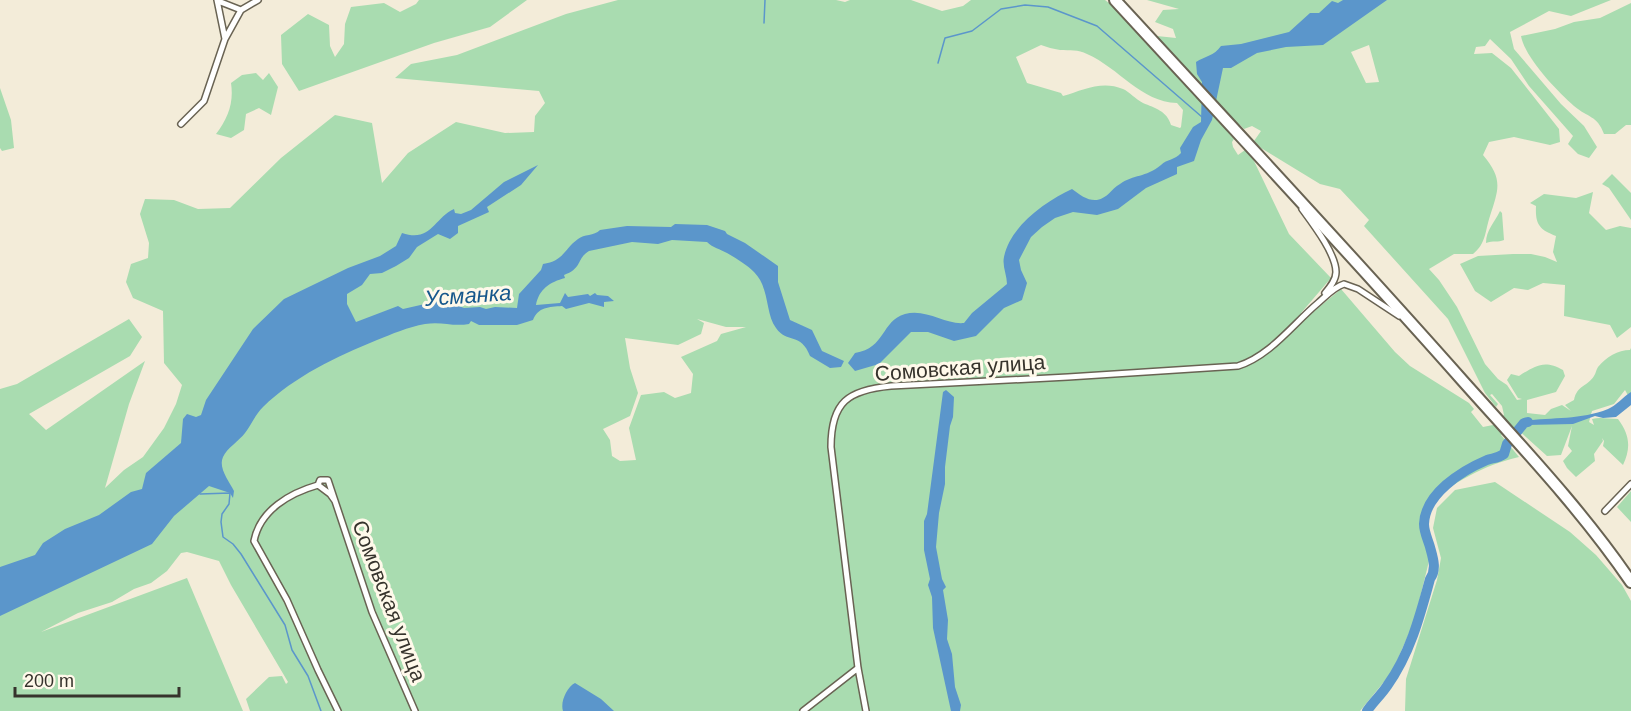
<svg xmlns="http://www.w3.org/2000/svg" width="1631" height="711" font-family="Arial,sans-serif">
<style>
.green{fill:#a9dcb0;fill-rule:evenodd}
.water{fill:#5b96cb}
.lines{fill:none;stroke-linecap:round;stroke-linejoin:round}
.stream{stroke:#5b96cb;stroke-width:1.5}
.river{stroke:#5b96cb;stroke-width:10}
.street-casing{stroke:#696353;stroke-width:8}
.highway-casing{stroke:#696353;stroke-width:14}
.street{stroke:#fff;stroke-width:5}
.highway{stroke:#fff;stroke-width:10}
.labels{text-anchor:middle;stroke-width:6;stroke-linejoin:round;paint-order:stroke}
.street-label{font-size:21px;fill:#36332c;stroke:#fff9ea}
.water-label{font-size:22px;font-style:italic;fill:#17588c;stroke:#fff9ea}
</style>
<rect width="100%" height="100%" fill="#f3ecd9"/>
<path class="green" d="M 419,0 L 527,0 L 490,27 L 434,43 L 299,91 L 282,64 L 281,35 L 308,14 L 329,25 L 330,46 L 335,57 L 344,44 L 345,24 L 351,7 L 384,3 L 400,12 L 416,4 Z
M 618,0 L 836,0 L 845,2 L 850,0 L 911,0 L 942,11 L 963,6 L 971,0 L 1105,0 L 1131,20 L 1157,36 L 1176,38 L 1173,29 L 1155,22 L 1163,10 L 1179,9 L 1147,0 L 1611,0 L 1571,16 L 1549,11 L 1510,32 L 1514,49 L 1561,104 L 1584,126 L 1597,147 L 1589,158 L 1578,154 L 1568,144 L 1573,136 L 1529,86 L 1511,59 L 1490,39 L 1485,46 L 1476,47 L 1474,54 L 1492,53 L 1511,68 L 1559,129 L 1560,142 L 1550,145 L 1514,137 L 1489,142 L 1483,155 C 1503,179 1499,188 1490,216 C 1485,231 1486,244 1473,254 L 1454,254 L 1429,269 L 1439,280 L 1457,307 L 1485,364 L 1498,379 L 1507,385 L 1517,400 L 1522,399 L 1518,398 L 1507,380 L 1511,374 L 1519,376 C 1535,366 1544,359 1563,370 L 1565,376 L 1556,392 L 1527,400 L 1527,413 L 1545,415 L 1551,409 L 1562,405 L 1571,411 L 1565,405 L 1574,400 C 1577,385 1587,387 1594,376 C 1596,373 1596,370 1598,367 C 1606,357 1618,350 1630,350 L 1631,348 L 1631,401 L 1625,390 L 1614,404 L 1592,411 L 1589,422 L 1594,425 L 1592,419 C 1600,417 1609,419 1618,419 C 1630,435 1631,448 1623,465 L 1603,446 L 1604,441 L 1602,438 L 1603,441 L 1594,454 L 1595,461 L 1576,477 L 1567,468 L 1563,461 L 1572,451 L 1568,446 L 1572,426 L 1561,455 L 1547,456 L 1515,427 L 1501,435 L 1519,457 C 1481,466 1455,482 1425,506 L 1421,523 L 1429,561 L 1414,622 L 1392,672 L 1360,711 L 250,711 L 246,699 L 269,677 L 282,676 L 286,684 L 288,682 L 231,585 L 219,561 L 187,552 L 181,553 L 167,571 L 151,583 L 134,589 L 112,602 L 78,613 L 41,632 L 187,578 L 243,711 L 0,711 L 0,389 L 17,384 L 129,319 L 142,337 L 130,356 L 29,414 L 46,430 L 145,361 L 129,404 L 105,488 L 124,470 L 143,457 L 164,428 L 176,404 L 182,385 L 164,363 L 163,311 L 133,298 L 126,282 L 131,264 L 148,258 L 149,243 L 140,214 L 145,199 L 174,200 L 198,209 L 230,208 L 281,158 L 335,115 L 372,123 L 382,183 L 408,153 L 456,122 L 505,133 L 534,132 L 535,116 L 545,103 L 539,91 L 395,78 L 411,64 L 457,55 L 566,14 ZM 1041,45 C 1047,47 1053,49 1060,50 C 1070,51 1078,49 1087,54 C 1119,68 1141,102 1177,103 L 1183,110 L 1181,127 L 1180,128 L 1171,125 C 1167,111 1155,108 1143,103 C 1135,99 1130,92 1123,89 C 1102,80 1083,90 1063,96 L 1061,93 L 1027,83 L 1016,57 ZM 1369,45 L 1379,82 L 1366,83 L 1351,52 ZM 1240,125 L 1244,129 L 1252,126 L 1261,131 L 1254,141 L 1261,148 L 1320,184 L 1340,189 L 1369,220 L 1364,226 L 1448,319 L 1485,393 L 1496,407 L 1498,404 L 1490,395 L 1492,394 L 1502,406 L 1504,415 L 1493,425 L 1483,427 L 1471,412 L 1474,409 L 1469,403 L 1410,366 L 1395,352 L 1341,289 L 1306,318 L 1301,313 L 1331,278 L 1289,234 L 1253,159 L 1245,150 L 1238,155 L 1233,147 L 1232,142 L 1234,139 L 1228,132 ZM 697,319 L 726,327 L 746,327 L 721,334 L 717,341 L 681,357 L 693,374 L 691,393 L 675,398 L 664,392 L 641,395 L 629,428 L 636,460 L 620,461 L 612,456 L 610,440 L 603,429 L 630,416 L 638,393 L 630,368 L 625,338 L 678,345 L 701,334 L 704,323 Z
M 1631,3 L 1631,125 L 1626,125 L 1615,134 L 1604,134 C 1597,115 1588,118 1574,106 C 1557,91 1525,58 1521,36 L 1555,29 L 1574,22 L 1600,18 Z
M 256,73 L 263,80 L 269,73 L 278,87 L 271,115 L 259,108 L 246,114 L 244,130 L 231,138 L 216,134 C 228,118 234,103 231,83 L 242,75 Z
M 0,88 L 11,120 L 14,148 L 2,151 L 0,148 Z
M 1612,174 L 1631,193 L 1631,220 L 1609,188 L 1602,184 Z
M 1593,192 L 1589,213 L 1606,230 L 1620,226 L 1631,228 L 1631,327 L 1617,338 L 1610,325 L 1564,316 L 1565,285 L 1543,283 L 1528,290 L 1514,288 L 1491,302 L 1475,291 L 1460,264 L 1478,256 L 1513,254 L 1531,254 L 1545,257 L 1557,262 L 1553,252 L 1556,236 C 1540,230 1535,225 1536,206 L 1530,203 L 1544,194 L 1576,198 Z
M 1500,211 L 1502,213 L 1504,240 C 1498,243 1493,240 1486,243 C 1486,230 1495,222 1500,211 Z
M 1495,482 L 1570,532 L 1596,555 L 1622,585 L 1631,601 L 1631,711 L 1405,711 L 1406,679 L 1437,580 L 1441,558 L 1433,528 L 1437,508 L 1455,490 Z
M 1631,491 L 1631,522 L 1617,507 Z"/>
<path class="water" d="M 1343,0 L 1387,0 L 1323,45 L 1286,47 L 1257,53 L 1231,68 L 1223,68 L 1212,120 L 1201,140 L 1194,161 L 1177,167 L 1177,174 L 1146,188 L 1118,209 L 1097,215 L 1073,212 L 1055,218 L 1042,227 L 1031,237 L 1019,260 L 1021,270 L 1027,283 L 1022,300 L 1004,308 L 976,336 L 954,341 L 928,332 L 911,332 L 879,364 L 855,371 L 848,363 L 855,353 C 886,348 881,321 905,314 C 926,308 946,325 964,323 L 972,313 L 1007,284 C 1007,275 1002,266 1004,257 C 1010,226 1046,201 1072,189 C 1080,195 1088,201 1097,200 C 1108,198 1111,189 1120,184 C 1134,174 1145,178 1161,165 C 1167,159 1175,160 1181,153 L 1180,148 L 1193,127 L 1201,122 L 1202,82 L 1197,74 L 1196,62 C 1205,56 1214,56 1221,46 L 1241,44 L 1289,32 L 1310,13 L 1319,13 L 1332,1 L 1338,3 Z
M 538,165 L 521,185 L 487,207 L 489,212 L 458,226 L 458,233 L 450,239 L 438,234 L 417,247 L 409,258 L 396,266 L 382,273 L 370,274 L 362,285 L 347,294 L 347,304 L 356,322 L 398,306 L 403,309 L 438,301 L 448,302 L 464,308 L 480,307 L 486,309 L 495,307 L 517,308 L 519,294 L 541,270 L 543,264 C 564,261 564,249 578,239 C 584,234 594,236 600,230 L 627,226 L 671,227 L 675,224 L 707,225 L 725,231 L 727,234 L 745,243 L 778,266 L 778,282 L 790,320 L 812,330 L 822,351 L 844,361 L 841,367 L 830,368 L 810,356 C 801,332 787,344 776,328 C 765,313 770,288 754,272 C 747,265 736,258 727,253 C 720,249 713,248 707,242 L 672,240 L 658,244 L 632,242 L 589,251 C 576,259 583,268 564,275 L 565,278 C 550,282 539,289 536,305 L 560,303 L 565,293 L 568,297 L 588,294 L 590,296 L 595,293 L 597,295 L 608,296 L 614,301 L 604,302 L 604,307 L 589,303 L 566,309 L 562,306 C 549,307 538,307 533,320 L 517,325 L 479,325 L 471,321 L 469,324 C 452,327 442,321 425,324 C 408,327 392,334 377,340 C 336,357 295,376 263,407 C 255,415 251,425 245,433 C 239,441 227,448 223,457 C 218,468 229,481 234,491 L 233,498 L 230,493 L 209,486 L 174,516 L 152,544 L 0,616 L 0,567 L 35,555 L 43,543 L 65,529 L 99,515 L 131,492 L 142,489 L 146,473 L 181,443 L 183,419 L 187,414 L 196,417 L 201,415 L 206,400 L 253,329 L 284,299 L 348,268 L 380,256 L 396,246 L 402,233 C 431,243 434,218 454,209 L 455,213 L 461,214 L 471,210 L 504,182 Z
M 946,390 L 954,397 L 953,417 L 950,426 L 945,467 L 945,484 L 939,513 L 936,547 L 942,579 L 946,587 L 943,590 L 948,620 L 947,639 L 952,654 L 955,687 L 961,705 L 960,711 L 951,711 L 933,628 L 932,597 L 928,585 L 930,579 L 924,550 L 924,521 L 927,514 L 943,392 Z
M 1631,392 L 1631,405 L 1616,417 L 1603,418 L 1595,416 L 1573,424 L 1527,425 L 1521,434 L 1516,429 L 1524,421 C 1553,417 1581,420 1608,409 C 1616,406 1623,397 1631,392 Z
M 575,683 L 601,699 L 614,711 L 563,711 C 560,702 567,687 575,683 Z"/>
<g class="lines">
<path class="stream" d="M 764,23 L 765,0
M 938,63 L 945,38 L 972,31 L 1001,9 L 1025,5 L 1048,7 L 1097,26 L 1202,117
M 200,494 L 230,493 L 229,504 L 222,514 L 221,522 L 223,537 L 233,544 L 241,554 L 285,625 L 292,650 L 308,676 L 321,711"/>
<path class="river" d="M 1367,711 C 1373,702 1381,695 1387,686 C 1410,654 1420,616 1430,579 C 1437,569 1433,558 1430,547 C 1428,540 1424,532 1424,524 C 1425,494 1461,471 1487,460 C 1493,458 1498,458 1504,454 L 1507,444 L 1524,423 L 1528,422"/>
<defs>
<path id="street" d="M 218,1 L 241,10 L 258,0
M 225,39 L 241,10
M 181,124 L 204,101 L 225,39 L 217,0
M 1302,209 C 1313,224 1336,254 1336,272 C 1336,280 1330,287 1325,293
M 318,485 C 290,493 260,510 254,541 L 287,600 L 318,670 L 338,711
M 335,501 L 330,494 L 318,485 L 320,480 L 328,480 L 372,612 L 415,711
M 1605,511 L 1631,484
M 803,711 L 858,668
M 866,711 L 858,668 L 831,447 C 831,402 848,390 891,386 L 1068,377 L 1238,366 C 1270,356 1293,324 1318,303 C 1326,296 1334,287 1344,284 L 1358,289 L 1399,316"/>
<path id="highway" d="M 1115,0 C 1231,126 1348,251 1462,380 C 1520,445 1582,510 1631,582"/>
</defs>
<use href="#street" class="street-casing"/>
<use href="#highway" class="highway-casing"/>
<use href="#street" class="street"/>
<use href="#highway" class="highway"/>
</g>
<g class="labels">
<g class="street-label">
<text transform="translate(960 368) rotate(-4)" y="7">Сомовская улица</text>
<text transform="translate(389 601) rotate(69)" y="7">Сомовская улица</text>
</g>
<g class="water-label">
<text transform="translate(468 295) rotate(-4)" y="8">Усманка</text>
</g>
</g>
<path d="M15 687v9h164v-9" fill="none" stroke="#36332c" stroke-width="3"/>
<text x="24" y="687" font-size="18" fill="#36332c" stroke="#fff9ea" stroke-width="4.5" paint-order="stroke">200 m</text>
</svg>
